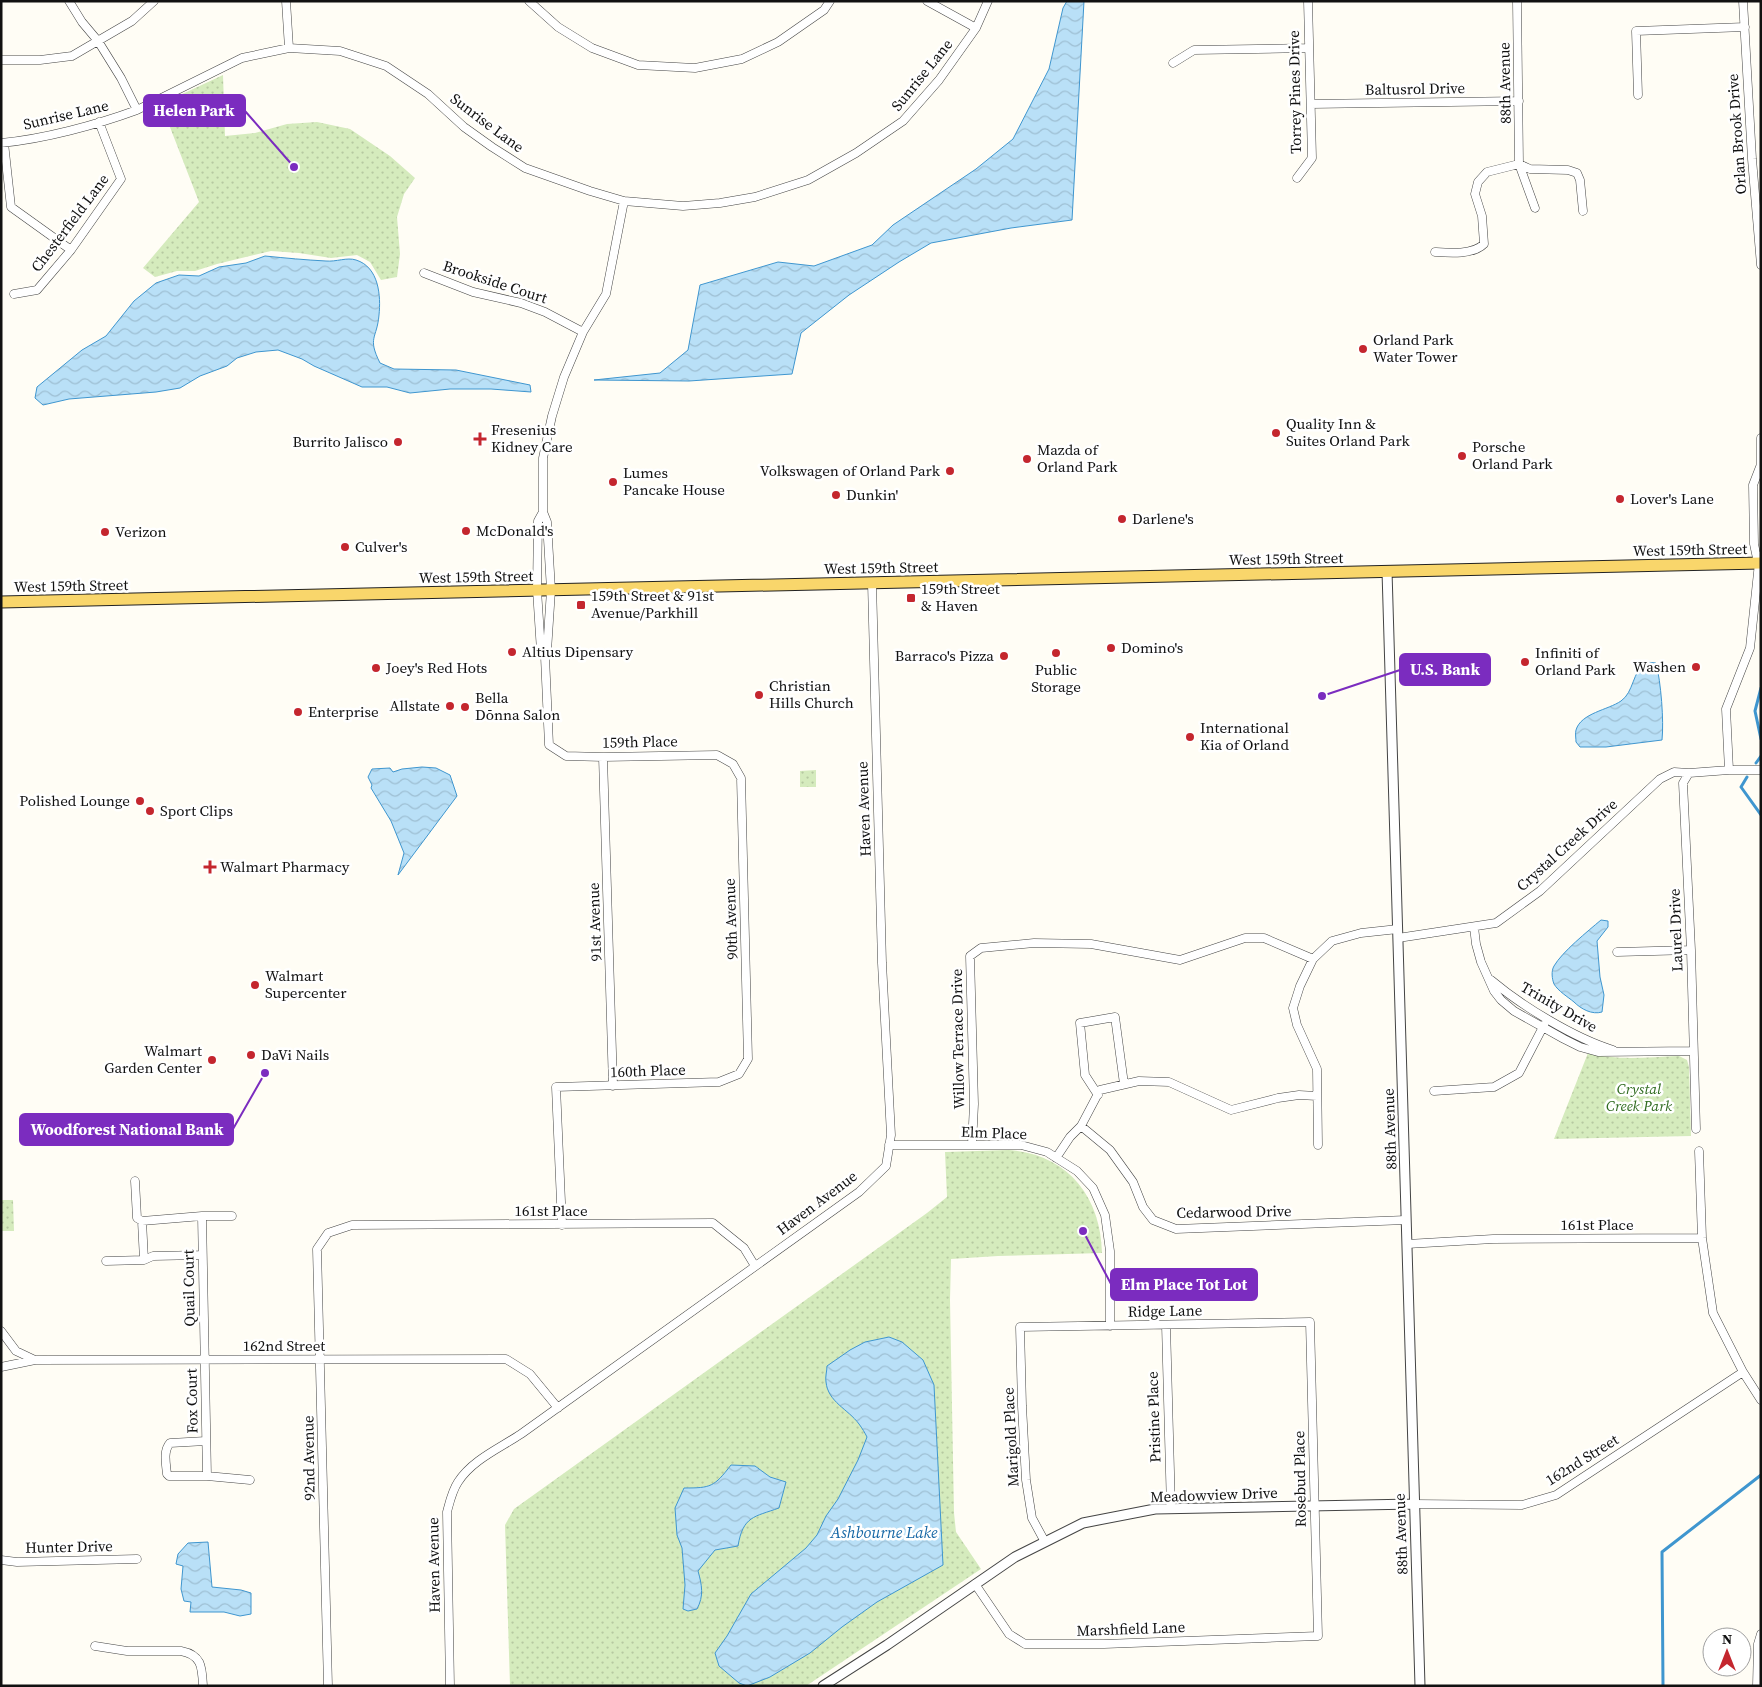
<svg xmlns="http://www.w3.org/2000/svg" width="1762" height="1687" font-family="'Source Serif 4',serif">
<style>
.park{fill:url(#park-dots)}
.water{fill:url(#water-waves);stroke:#3f96cf}
.lines{fill:none;stroke-linecap:round;stroke-linejoin:round}
.stream{stroke:#3f96cf;stroke-width:3}
.minor-casing{stroke:#444;stroke-width:9}
.tertiary-casing{stroke:#444;stroke-width:11}
.primary-casing{stroke:#222;stroke-width:13}
.minor{stroke:#fff;stroke-width:8}
.tertiary{stroke:#fff;stroke-width:9}
.primary{stroke:#f9d66b;stroke-width:11}
.poi-dot{fill:#c4262e;stroke:#fff;stroke-width:2}
.labels{text-anchor:middle;stroke-width:5;stroke-linejoin:round;paint-order:stroke}
.street-label{font-size:15px;fill:#111;stroke:#fff}
.poi-label{font-size:15px;fill:#111;stroke:#fff;text-anchor:start}
.park-label{font-size:15px;font-style:italic;fill:#2f6b1f;stroke:#fff}
.water-label{font-size:16px;font-style:italic;fill:#1768a6;stroke:#fff}
.leader{fill:none;stroke:#7b2cbf;stroke-width:2}
.callout-dot{fill:#7b2cbf;stroke:#fff;stroke-width:2}
.callout{fill:#7b2cbf;stroke:#7b2cbf;stroke-width:2}
.callout-label{font-size:16px;text-anchor:middle;font-weight:bold;fill:#fff}
</style>
<defs>
<pattern id="park-dots" width="8" height="8" patternUnits="userSpaceOnUse" patternTransform="scale(1.25)"><rect width="8" height="8" fill="#d5ebbd"/><path d="M2 2h.1M6 6h.1" fill="none" stroke="#b6c8a1" stroke-width="1.8" stroke-linecap="round"/></pattern>
<pattern id="water-waves" width="16" height="10" patternUnits="userSpaceOnUse" patternTransform="scale(1.25)"><rect width="16" height="10" fill="#b9e0f7"/><path d="M0 5q4-4 8 0t8 0" fill="none" stroke="#9ebfd3"/></pattern>
</defs>
<rect width="100%" height="100%" fill="#fffdf5"/>
<path class="park" d="M 223,75 L 225,136 L 255,133 L 287,124 L 317,122 L 350,129 L 390,156 L 415,178 L 404,194 L 397,217 L 400,254 L 397,277 L 381,280 L 370,262 L 357,255 L 331,258 L 299,253 L 271,251 L 217,264 L 195,271 L 177,271 L 155,277 L 143,268 L 199,202 L 161,104 Z
M 816,770 L 816,787 L 800,787 L 800,771 Z
M 1588,1053 C 1617,1061 1649,1057 1679,1056 L 1687,1060 L 1689,1067 L 1691,1136 L 1554,1139 Z
M 1009,1150 C 1067,1154 1101,1196 1102,1253 L 998,1256 L 951,1259 L 950,1300 L 954,1513 L 956,1532 L 981,1569 L 806,1686 L 510,1686 L 505,1525 L 514,1509 L 927,1213 L 947,1197 L 945,1152 Z
M 1,1200 L 13,1200 L 14,1231 L 1,1231 Z"/>
<path class="water" d="M 1067,1 L 1084,1 L 1072,220 L 1011,228 L 931,243 L 899,262 L 849,295 L 801,333 L 792,374 L 689,381 L 594,380 L 660,373 L 688,350 L 700,285 L 778,262 L 814,266 L 872,245 L 893,225 L 976,169 L 1013,139 L 1049,69 L 1063,8 Z
M 265,256 C 285,258 306,260 326,261 C 336,262 347,257 356,260 C 379,267 381,296 379,315 C 377,339 367,337 380,363 L 394,369 L 456,370 L 530,385 L 531,392 L 491,389 L 450,389 L 410,393 L 387,387 L 362,387 L 314,366 L 302,359 L 278,350 L 256,352 L 237,358 L 227,366 L 200,376 L 180,388 L 156,392 L 69,399 L 43,405 L 35,398 L 37,387 L 82,350 L 106,336 L 134,301 L 156,283 L 179,275 L 199,276 L 219,267 L 246,263 Z
M 1646,662 L 1656,663 C 1661,682 1664,721 1662,740 L 1606,747 L 1580,747 L 1576,742 C 1576,739 1575,733 1576,730 C 1581,713 1608,710 1621,701 C 1634,692 1632,672 1646,662 Z
M 422,767 L 436,768 L 450,775 L 457,796 L 398,875 L 404,853 L 391,821 L 371,788 L 372,785 L 368,777 L 372,769 L 390,768 L 393,772 L 402,769 Z
M 1601,920 L 1608,921 L 1608,927 L 1597,941 L 1600,977 L 1604,995 L 1602,1012 C 1592,1015 1581,1009 1574,1002 C 1568,997 1558,991 1554,984 C 1552,979 1551,971 1554,966 C 1562,952 1588,931 1601,920 Z
M 889,1337 L 902,1342 L 923,1360 L 934,1385 L 943,1565 L 877,1602 L 842,1627 L 810,1653 L 770,1677 L 747,1686 L 739,1683 L 719,1666 L 715,1653 L 727,1636 L 751,1594 L 806,1548 L 817,1535 L 826,1516 L 838,1499 L 858,1460 L 867,1437 C 865,1433 862,1428 859,1424 C 848,1409 828,1402 826,1382 C 825,1377 827,1371 827,1366 L 850,1350 L 865,1342 Z
M 731,1465 L 755,1466 L 770,1477 L 786,1482 L 779,1508 C 754,1517 743,1516 738,1546 L 715,1550 L 698,1571 C 702,1585 704,1596 697,1609 L 688,1611 L 683,1609 L 685,1585 L 682,1548 L 677,1535 L 675,1508 L 684,1488 C 711,1488 714,1487 731,1465 Z
M 208,1542 L 212,1587 L 241,1590 L 251,1593 L 251,1614 L 240,1616 L 224,1612 L 190,1612 L 191,1602 L 184,1601 L 181,1589 L 183,1566 L 176,1564 L 178,1554 L 188,1543 Z"/>
<g class="lines">
<path class="stream" d="M 1761,688 L 1755,711 L 1761,739
M 1756,763 L 1761,756
M 1747,777 L 1741,787 L 1761,815
M 1663,1686 L 1662,1552 L 1761,1475"/>
<defs>
<path id="minor" d="M 69,1 L 82,22 L 98,41 L 121,78 L 137,110
M 286,1 L 289,48
M 529,1 L 558,27 L 592,48 L 638,65 L 695,68 L 742,59 L 778,42 L 824,10 L 830,1
M 927,1 L 976,28
M 1517,1 L 1519,164 L 1530,169 L 1568,170 L 1577,173 L 1580,180 L 1583,211
M 1743,1 L 1752,159 L 1761,265
M 1,60 L 40,60 L 72,56 L 132,21 L 154,1
M 1173,63 L 1194,50 L 1309,48
M 1638,95 L 1636,31 L 1745,27
M 1311,104 L 1519,101
M 1,143 C 44,139 96,125 137,110 L 242,58 L 289,48 L 340,51 L 386,66 L 428,94 L 464,127 L 492,147 L 525,168 L 590,191 L 624,201 L 683,206 L 720,203 L 755,197 L 808,180 L 856,153 L 903,121 L 939,80 L 976,28 L 988,1
M 4,143 L 11,207 L 71,250
M 1297,178 L 1312,158 L 1308,1
M 1435,252 C 1449,253 1473,255 1484,244 L 1482,216 L 1475,194 L 1478,182 L 1487,172 L 1519,164 L 1535,208
M 424,273 L 473,292 L 521,303 L 545,312 L 583,332
M 14,294 L 37,290 L 71,250 L 121,179 L 99,122
M 1761,471 L 1761,438
M 543,512 L 538,521 L 537,590 L 541,651 L 545,657
M 1758,563 L 1754,544 L 1753,485 L 1760,467
M 603,757 L 613,1086
M 1729,770 L 1726,709 L 1750,648 L 1759,563 L 1761,556
M 1474,927 L 1476,944 L 1481,962 L 1494,991 L 1501,1000 L 1514,1011 L 1564,1039 L 1580,1047 L 1598,1052 L 1693,1051
M 1398,938 L 1496,923 L 1540,891 L 1660,779 L 1674,772 L 1689,773
M 1617,952 L 1691,950
M 1491,980 C 1522,1006 1574,1038 1613,1050
M 1434,1091 L 1494,1087 L 1519,1073 L 1544,1025
M 1098,1095 L 1085,1075 L 1080,1023 L 1115,1017 L 1124,1084
M 1081,1126 L 1110,1150 L 1133,1182 L 1143,1207 L 1153,1220 L 1176,1229 L 1406,1220
M 1696,1129 L 1691,950 L 1683,783 L 1689,773 L 1729,770 L 1761,770
M 889,1145 L 1021,1145 L 1047,1152 L 1077,1171 L 1093,1188 L 1105,1215 L 1110,1251 L 1110,1326
M 972,1145 L 974,1104 L 970,956 L 981,948 L 1034,943 L 1091,944 L 1180,960 L 1245,938 L 1264,938 L 1313,959
M 1318,1145 L 1317,1069 L 1297,1025 L 1293,1008 L 1300,986 L 1313,959 L 1332,941 L 1361,933 L 1398,929
M 1699,1151 L 1702,1238 L 1713,1313 L 1743,1372 L 1761,1400
M 1056,1158 L 1070,1137 L 1081,1126 L 1100,1090 L 1139,1081 L 1169,1082 L 1231,1110 L 1278,1098 L 1299,1095 L 1317,1096
M 135,1181 L 137,1218 L 142,1221 L 202,1216 L 232,1216
M 202,1216 L 207,1476
M 142,1221 L 144,1260
M 562,1225 L 556,1087 L 719,1082 L 739,1074 L 748,1059 L 741,778 L 733,764 L 717,755 L 603,757 L 566,756 L 549,745 L 545,657 L 547,651 L 551,590 L 547,522 L 543,512 L 543,458 L 552,416 L 564,377 L 583,332 L 606,294 L 624,201
M 1407,1244 L 1493,1239 L 1702,1238
M 106,1261 L 144,1260 L 153,1256 L 202,1255
M 1166,1325 L 1171,1509
M 1,1331 L 16,1351 L 35,1360 L 506,1359 L 530,1374 L 558,1408
M 1,1367 L 35,1360
M 206,1441 L 170,1443 C 163,1451 166,1464 167,1474 L 169,1476 L 207,1476 L 250,1480
M 1414,1504 L 1522,1505 L 1556,1495 L 1743,1372
M 1,1560 L 17,1562 L 137,1559
M 975,1584 L 1009,1634 L 1025,1644 L 1104,1644 L 1318,1636 L 1310,1322 L 1020,1327 L 1022,1406 L 1026,1480 L 1032,1518 L 1045,1542
M 95,1646 L 127,1651 L 181,1651 C 202,1655 202,1667 203,1686
M 328,1686 L 317,1249 L 328,1233 L 352,1225 L 713,1223 L 744,1248 L 755,1266
M 450,1686 L 447,1512 C 450,1501 452,1491 458,1482 C 472,1460 500,1448 521,1434 L 859,1192 L 886,1166 L 891,1135 L 882,963 L 872,583
M 1757,1686 L 1758,1644 L 1761,1634"/>
<path id="tertiary" d="M 1387,571 L 1420,1686
M 823,1686 L 887,1645 L 1015,1557 L 1083,1523 L 1155,1509 L 1414,1504"/>
<path id="primary" d="M 1,602 L 1761,563"/>
</defs>
<use href="#minor" class="minor-casing"/>
<use href="#tertiary" class="tertiary-casing"/>
<use href="#primary" class="primary-casing"/>
<use href="#minor" class="minor"/>
<use href="#tertiary" class="tertiary"/>
<use href="#primary" class="primary"/>
</g>
<g class="poi-dot">
<circle cx="1363" cy="349" r="5"/>
<circle cx="1276" cy="433" r="5"/>
<path d="M477.5 431.5h5v5h5v5h-5v5h-5v-5h-5v-5h5z"/>
<circle cx="398" cy="442" r="5"/>
<circle cx="1462" cy="456" r="5"/>
<circle cx="1027" cy="459" r="5"/>
<circle cx="950" cy="471" r="5"/>
<circle cx="613" cy="482" r="5"/>
<circle cx="836" cy="495" r="5"/>
<circle cx="1620" cy="499" r="5"/>
<circle cx="1122" cy="519" r="5"/>
<circle cx="466" cy="531" r="5"/>
<circle cx="105" cy="532" r="5"/>
<circle cx="345" cy="547" r="5"/>
<rect x="906" y="593" width="10" height="10" rx="2.5"/>
<rect x="576" y="600" width="10" height="10" rx="2.5"/>
<circle cx="1111" cy="648" r="5"/>
<circle cx="512" cy="652" r="5"/>
<circle cx="1056" cy="653" r="5"/>
<circle cx="1004" cy="656" r="5"/>
<circle cx="1525" cy="662" r="5"/>
<circle cx="1696" cy="667" r="5"/>
<circle cx="376" cy="668" r="5"/>
<circle cx="759" cy="695" r="5"/>
<circle cx="450" cy="706" r="5"/>
<circle cx="465" cy="707" r="5"/>
<circle cx="298" cy="712" r="5"/>
<circle cx="1190" cy="737" r="5"/>
<circle cx="140" cy="801" r="5"/>
<circle cx="150" cy="811" r="5"/>
<path d="M207.5 859.5h5v5h5v5h-5v5h-5v-5h-5v-5h5z"/>
<circle cx="255" cy="985" r="5"/>
<circle cx="251" cy="1055" r="5"/>
<circle cx="212" cy="1060" r="5"/>
</g>
<g class="labels">
<g class="street-label">
<text transform="translate(922 75) rotate(-51)" y="5">Sunrise Lane</text>
<text transform="translate(1505 83) rotate(-91)" y="5">88th Avenue</text>
<text transform="translate(1415 89) rotate(-1)" y="5">Baltusrol Drive</text>
<text transform="translate(1295 92) rotate(-91)" y="5">Torrey Pines Drive</text>
<text transform="translate(66 115) rotate(-13)" y="5">Sunrise Lane</text>
<text transform="translate(487 123) rotate(37)" y="5">Sunrise Lane</text>
<text transform="translate(1737 134) rotate(-94)" y="5">Orlan Brook Drive</text>
<text transform="translate(70 223) rotate(-53)" y="5">Chesterfield Lane</text>
<text transform="translate(495 282) rotate(18)" y="5">Brookside Court</text>
<text transform="translate(1690 550) rotate(-1)" y="5">West 159th Street</text>
<text transform="translate(1286 559) rotate(-1)" y="5">West 159th Street</text>
<text transform="translate(881 568) rotate(-1)" y="5">West 159th Street</text>
<text transform="translate(476 577) rotate(-1)" y="5">West 159th Street</text>
<text transform="translate(71 586) rotate(-1)" y="5">West 159th Street</text>
<text transform="translate(640 742) rotate(-1)" y="5">159th Place</text>
<text transform="translate(864 809) rotate(-92)" y="5">Haven Avenue</text>
<text transform="translate(1567 845) rotate(-42)" y="5">Crystal Creek Drive</text>
<text transform="translate(731 919) rotate(-92)" y="5">90th Avenue</text>
<text transform="translate(595 922) rotate(-92)" y="5">91st Avenue</text>
<text transform="translate(1676 930) rotate(-92)" y="5">Laurel Drive</text>
<text transform="translate(1559 1007) rotate(30)" y="5">Trinity Drive</text>
<text transform="translate(958 1039) rotate(-91)" y="5">Willow Terrace Drive</text>
<text transform="translate(648 1071) rotate(-2)" y="5">160th Place</text>
<text transform="translate(1390 1129) rotate(-92)" y="5">88th Avenue</text>
<text transform="translate(994 1133) rotate(2)" y="5">Elm Place</text>
<text transform="translate(817 1203) rotate(-37)" y="5">Haven Avenue</text>
<text x="551" y="1216">161st Place</text>
<text transform="translate(1234 1212) rotate(-1)" y="5">Cedarwood Drive</text>
<text x="1597" y="1230">161st Place</text>
<text transform="translate(189 1288) rotate(-91)" y="5">Quail Court</text>
<text transform="translate(1165 1311) rotate(-1)" y="5">Ridge Lane</text>
<text x="284" y="1351">162nd Street</text>
<text transform="translate(192 1401) rotate(-91)" y="5">Fox Court</text>
<text transform="translate(1154 1417) rotate(-92)" y="5">Pristine Place</text>
<text transform="translate(1011 1437) rotate(-93)" y="5">Marigold Place</text>
<text transform="translate(309 1458) rotate(-91)" y="5">92nd Avenue</text>
<text transform="translate(1582 1460) rotate(-32)" y="5">162nd Street</text>
<text transform="translate(1300 1479) rotate(-91)" y="5">Rosebud Place</text>
<text transform="translate(1214 1495) rotate(-2)" y="5">Meadowview Drive</text>
<text transform="translate(1401 1534) rotate(-92)" y="5">88th Avenue</text>
<text transform="translate(69 1547) rotate(-1)" y="5">Hunter Drive</text>
<text transform="translate(434 1565) rotate(-91)" y="5">Haven Avenue</text>
<text transform="translate(1131 1629) rotate(-2)" y="5">Marshfield Lane</text>
</g>
<g class="poi-label">
<text x="1373" y="345">Orland Park<tspan x="1373" dy="17">Water Tower</tspan></text>
<text x="1286" y="429">Quality Inn &amp;<tspan x="1286" dy="17">Suites Orland Park</tspan></text>
<text x="491" y="435">Fresenius<tspan x="491" dy="17">Kidney Care</tspan></text>
<text x="388" y="447" text-anchor="end">Burrito Jalisco</text>
<text x="1472" y="452">Porsche<tspan x="1472" dy="17">Orland Park</tspan></text>
<text x="1037" y="455">Mazda of<tspan x="1037" dy="17">Orland Park</tspan></text>
<text x="940" y="476" text-anchor="end">Volkswagen of Orland Park</text>
<text x="623" y="478">Lumes<tspan x="623" dy="17">Pancake House</tspan></text>
<text x="846" y="500">Dunkin'</text>
<text x="1630" y="504">Lover's Lane</text>
<text x="1132" y="524">Darlene's</text>
<text x="476" y="536">McDonald's</text>
<text x="115" y="537">Verizon</text>
<text x="355" y="552">Culver's</text>
<text x="921" y="594">159th Street<tspan x="921" dy="17">&amp; Haven</tspan></text>
<text x="591" y="601">159th Street &amp; 91st<tspan x="591" dy="17">Avenue/Parkhill</tspan></text>
<text x="1121" y="653">Domino's</text>
<text x="522" y="657">Altius Dipensary</text>
<text x="1535" y="658">Infiniti of<tspan x="1535" dy="17">Orland Park</tspan></text>
<text x="994" y="661" text-anchor="end">Barraco's Pizza</text>
<text x="1686" y="672" text-anchor="end">Washen</text>
<text x="386" y="673">Joey's Red Hots</text>
<text x="1056" y="675" text-anchor="middle">Public<tspan x="1056" dy="17">Storage</tspan></text>
<text x="769" y="691">Christian<tspan x="769" dy="17">Hills Church</tspan></text>
<text x="475" y="703">Bella<tspan x="475" dy="17">Dōnna Salon</tspan></text>
<text x="440" y="711" text-anchor="end">Allstate</text>
<text x="308" y="717">Enterprise</text>
<text x="1200" y="733">International<tspan x="1200" dy="17">Kia of Orland</tspan></text>
<text x="130" y="806" text-anchor="end">Polished Lounge</text>
<text x="160" y="816">Sport Clips</text>
<text x="220" y="872">Walmart Pharmacy</text>
<text x="265" y="981">Walmart<tspan x="265" dy="17">Supercenter</tspan></text>
<text x="202" y="1056" text-anchor="end">Walmart<tspan x="202" dy="17">Garden Center</tspan></text>
<text x="261" y="1060">DaVi Nails</text>
</g>
<g class="park-label">
<text x="1639" y="1094">Crystal<tspan x="1639" dy="17">Creek Park</tspan></text>
</g>
<g class="water-label">
<text x="884" y="1538">Ashbourne Lake</text>
</g>
</g>
<path class="leader" d="M294 167L245 111M1322 696L1400 670M265 1073L233 1129M1083 1231L1111 1284"/>
<g class="callout-dot">
<circle cx="294" cy="167" r="5"/>
<circle cx="1322" cy="696" r="5"/>
<circle cx="265" cy="1073" r="5"/>
<circle cx="1083" cy="1231" r="5"/>
</g>
<g class="callout">
<rect x="144" y="95" width="101" height="31" rx="5"/>
<rect x="1400" y="654" width="90" height="31" rx="5"/>
<rect x="20" y="1114" width="213" height="31" rx="5"/>
<rect x="1111" y="1269" width="146" height="31" rx="5"/>
</g>
<g class="callout-label">
<text x="194" y="116">Helen Park</text>
<text x="1445" y="675">U.S. Bank</text>
<text x="127" y="1135">Woodforest National Bank</text>
<text x="1184" y="1290">Elm Place Tot Lot</text>
</g>
<rect width="1762" height="1687" fill="none" stroke="#111111" stroke-width="5"/>
<g transform="translate(1727 1652)"><circle r="24" fill="#ffffff" stroke="#a0a0a0"/>
<path d="M0-4L9 19L0 12L-9 19Z" fill="#c4262e"/>
<text y="-8" font-size="14" font-weight="bold" text-anchor="middle" fill="#111111">N</text>
</g>
</svg>
